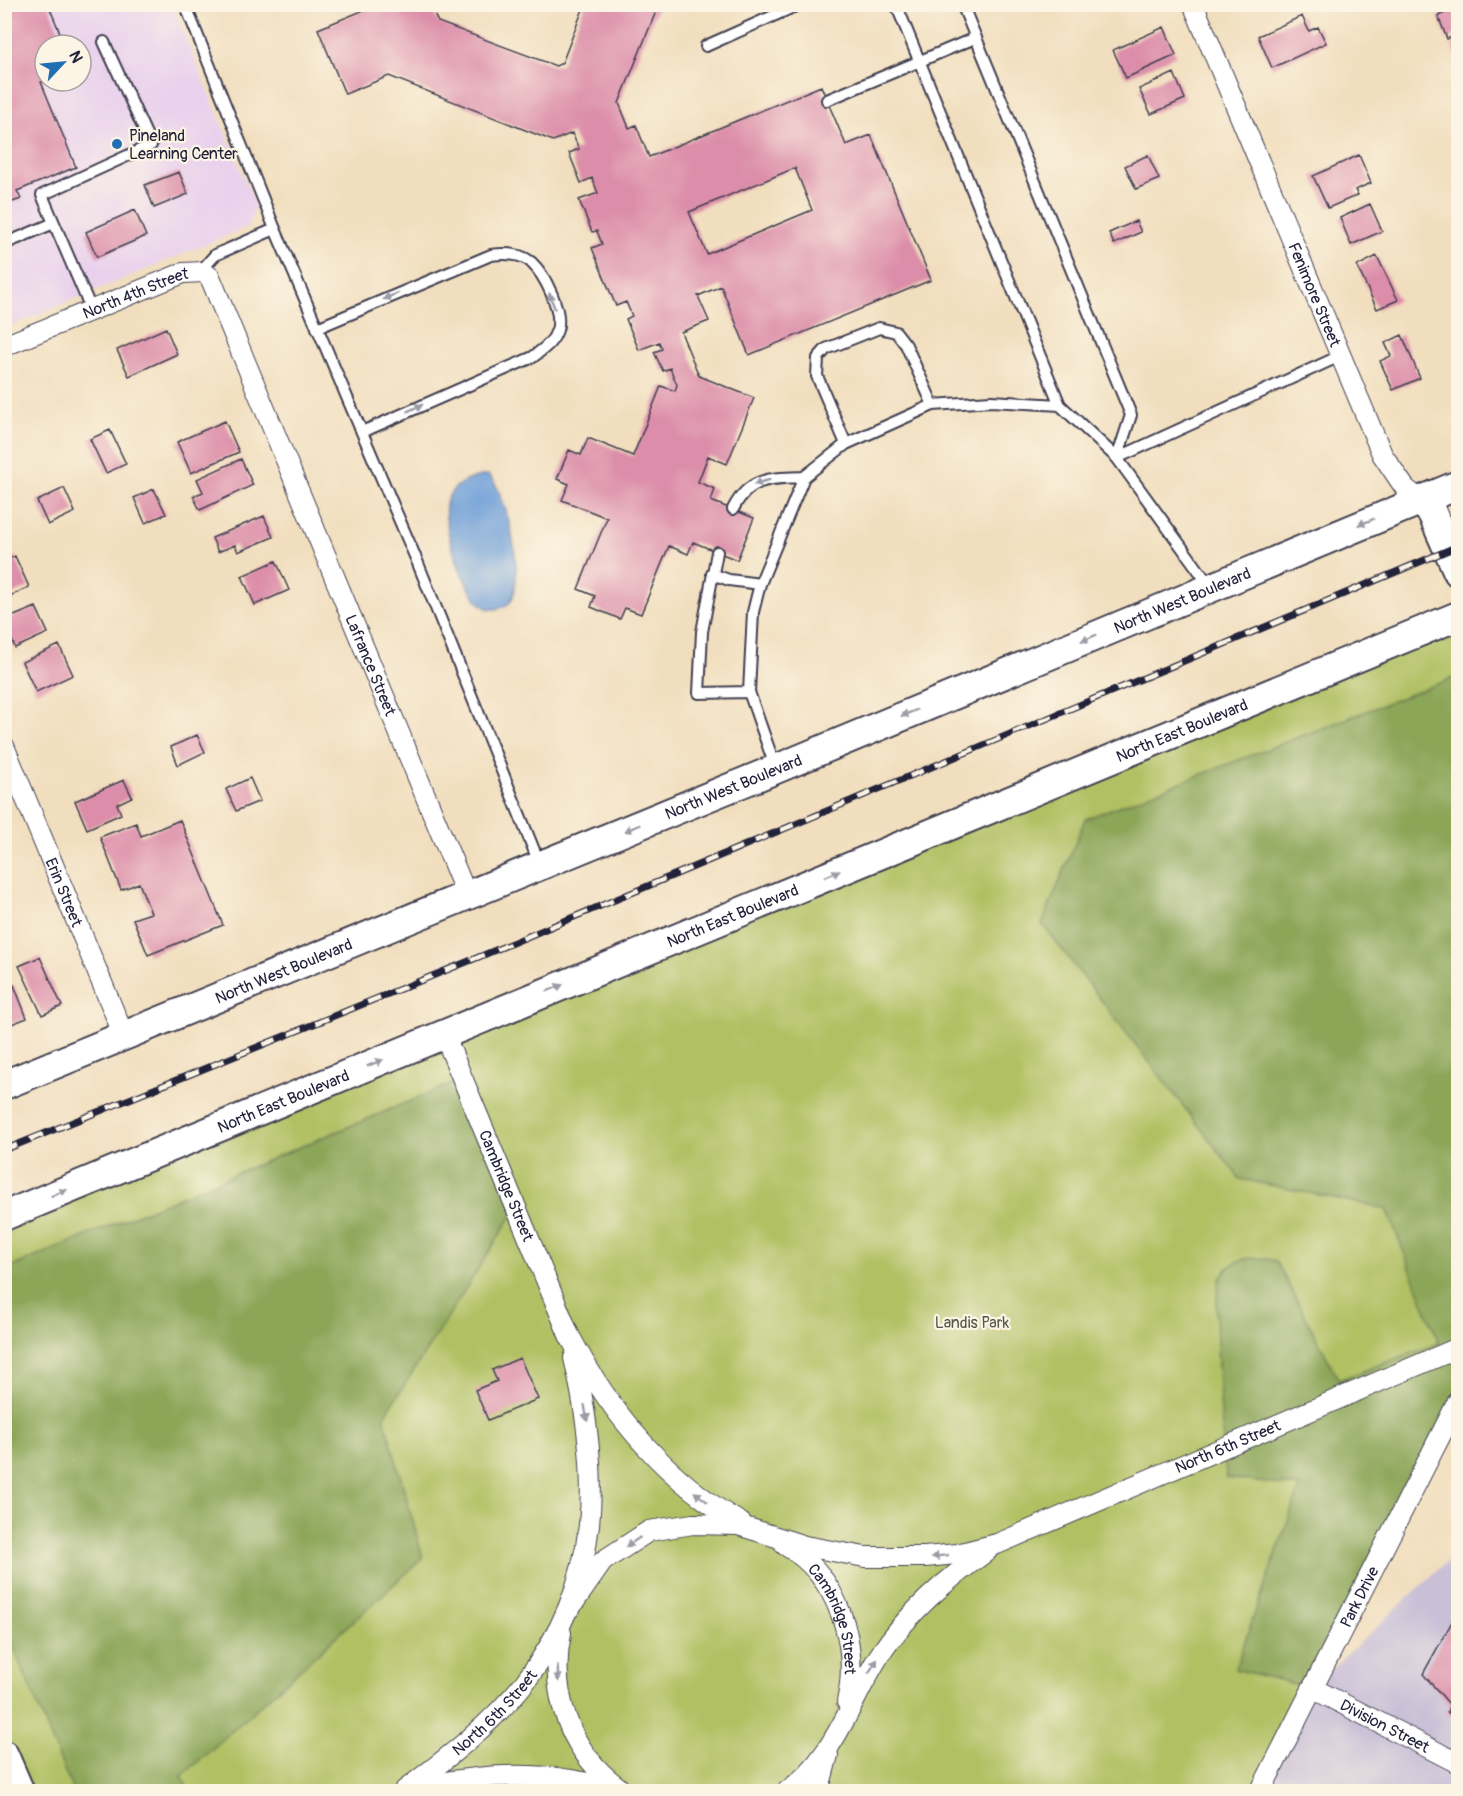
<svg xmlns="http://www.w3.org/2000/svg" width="1463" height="1796" font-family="Pangolin,sans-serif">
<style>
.built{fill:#e9d1ed;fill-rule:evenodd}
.industrial{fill:#c9bfd7}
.green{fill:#b0c062;stroke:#69714e;stroke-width:1.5}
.forest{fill:#8ca658;stroke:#57644a;stroke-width:1.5}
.water{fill:#6e9fd8;stroke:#48608a;stroke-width:1.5}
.building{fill:#dc8da9;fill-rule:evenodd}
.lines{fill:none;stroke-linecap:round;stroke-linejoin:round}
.service-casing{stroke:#413e4f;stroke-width:14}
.minor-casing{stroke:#413e4f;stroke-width:22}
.secondary-casing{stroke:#413e4f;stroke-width:32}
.service{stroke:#fff;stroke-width:10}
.minor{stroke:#fff;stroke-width:20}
.secondary{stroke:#fff;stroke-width:28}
.rail-casing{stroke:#22223b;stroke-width:7}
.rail{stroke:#fcf5e5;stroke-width:4.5;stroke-dasharray:14;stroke-linecap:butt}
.oneway{fill:#9c9ca7}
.poi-dot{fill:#1f6fb2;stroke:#fcf5e5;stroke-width:2}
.labels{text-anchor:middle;stroke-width:4.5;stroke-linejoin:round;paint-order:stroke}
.poi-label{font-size:16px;fill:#22223b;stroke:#fcf5e5;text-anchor:start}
.street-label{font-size:16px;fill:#22223b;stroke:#fcf5e5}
.park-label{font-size:16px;fill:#545949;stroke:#fcf5e5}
</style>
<rect width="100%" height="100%" fill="#fcf5e5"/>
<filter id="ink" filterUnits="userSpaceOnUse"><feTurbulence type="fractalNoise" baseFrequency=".0167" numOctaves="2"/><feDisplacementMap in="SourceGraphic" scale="12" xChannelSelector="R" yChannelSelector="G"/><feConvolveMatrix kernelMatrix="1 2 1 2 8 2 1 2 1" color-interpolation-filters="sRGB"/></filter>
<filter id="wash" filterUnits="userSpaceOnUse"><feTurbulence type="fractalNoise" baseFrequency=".008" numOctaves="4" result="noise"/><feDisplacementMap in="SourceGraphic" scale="24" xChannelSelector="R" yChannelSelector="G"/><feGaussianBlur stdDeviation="1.35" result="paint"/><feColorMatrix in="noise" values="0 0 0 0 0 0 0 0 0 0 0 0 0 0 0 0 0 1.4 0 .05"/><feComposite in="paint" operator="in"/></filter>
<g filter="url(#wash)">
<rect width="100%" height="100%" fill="#f1debe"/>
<path class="built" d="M 5,5 L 172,5 L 256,206 L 247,227 L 5,328 ZM 45,45 L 81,45 L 81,81 L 45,81 Z"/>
<path class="industrial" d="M 1458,1551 L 1458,1791 L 1257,1792 L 1311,1688 Z"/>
<path class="green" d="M 1458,616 L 1458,1401 L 1259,1791 L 19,1791 L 4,1756 L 4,1216 Z"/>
<path class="forest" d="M 1458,676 L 1458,1402 L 1311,1688 L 1235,1669 L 1300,1487 L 1226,1478 C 1224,1445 1210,1301 1220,1279 C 1232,1256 1254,1255 1276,1261 L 1339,1380 L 1439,1343 L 1387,1209 L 1240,1179 L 1042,924 L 1085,819 Z
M 461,1080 L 515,1211 L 384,1417 L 423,1558 L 182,1776 L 188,1791 L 73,1791 L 5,1627 L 4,1270 Z"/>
<path class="water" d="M 488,475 C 507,489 528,587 508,604 C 503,608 493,611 487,608 C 466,600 439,521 447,500 C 454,483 471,477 488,475 Z"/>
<g id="blocks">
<path class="building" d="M 4,4 L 48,4 L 65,45 L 45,45 L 45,81 L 41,82 L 76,167 L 17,191 L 21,199 L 4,205 Z
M 364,4 L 440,4 L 435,16 L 438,22 L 556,66 L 562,63 L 585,4 L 659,4 L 619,103 L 629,128 L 636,125 L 649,157 L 821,86 L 846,145 L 871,135 L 931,280 L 749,355 L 721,286 L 698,296 L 709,321 L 681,332 L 699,376 L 754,398 L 727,464 L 708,456 L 698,482 L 715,489 L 711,501 L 754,518 L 737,560 L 693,542 L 688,554 L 669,546 L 641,614 L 625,608 L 620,619 L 591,607 L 595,596 L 578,589 L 607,518 L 562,500 L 569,484 L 557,479 L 569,450 L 581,455 L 588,438 L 633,456 L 661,386 L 675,391 L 677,385 L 670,368 L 663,371 L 654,352 L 662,349 L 659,342 L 639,350 L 626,319 L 632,316 L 626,302 L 616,306 L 592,248 L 602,244 L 597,231 L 592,232 L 579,200 L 598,193 L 592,178 L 581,183 L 569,153 L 579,149 L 572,133 L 553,141 L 389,76 L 345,94 L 318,29 L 362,11 ZM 795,168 L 812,210 L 707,254 L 689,212 Z
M 1458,7 L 1458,34 L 1447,39 L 1438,16 Z
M 1302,16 L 1309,31 L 1318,27 L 1326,43 L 1272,68 L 1258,36 Z
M 1164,27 L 1176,55 L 1126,78 L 1113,50 Z
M 1458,42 L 1458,60 L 1452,45 Z
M 1174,73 L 1185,99 L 1151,114 L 1139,89 Z
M 1148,155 L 1159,179 L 1136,189 L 1125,166 Z
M 1359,155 L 1371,183 L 1355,190 L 1358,195 L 1328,208 L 1313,176 Z
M 179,172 L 188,194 L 154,208 L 145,185 Z
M 1370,204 L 1382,231 L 1351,245 L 1340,218 Z
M 135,210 L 146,236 L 97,257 L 86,232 Z
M 1136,221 L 1141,232 L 1114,244 L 1109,233 Z
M 1377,256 L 1398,300 L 1377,309 L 1357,266 Z
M 166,328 L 177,354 L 129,376 L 117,350 Z
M 1402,335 L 1420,378 L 1393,390 L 1380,361 L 1391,356 L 1385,343 Z
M 225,421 L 239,452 L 191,473 L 177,442 Z
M 110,430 L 126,464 L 106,473 L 90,439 Z
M 241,459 L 253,485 L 200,510 L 193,496 L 203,492 L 197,479 Z
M 64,488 L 75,512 L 48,525 L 37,501 Z
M 154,489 L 166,514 L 145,523 L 134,498 Z
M 264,516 L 273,537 L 238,552 L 235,545 L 218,552 L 212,538 Z
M 15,556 L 29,587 L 4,599 L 4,561 Z
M 276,561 L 289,590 L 255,605 L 242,576 Z
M 36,607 L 48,633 L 15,648 L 4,620 Z
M 59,645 L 73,675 L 36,692 L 22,662 Z
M 197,735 L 205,752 L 178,765 L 171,747 Z
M 250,778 L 260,801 L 236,811 L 226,789 Z
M 124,780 L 132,797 L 117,804 L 121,814 L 87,829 L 75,801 Z
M 180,820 L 223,925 L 148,955 L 133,919 L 151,913 L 139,883 L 121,890 L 100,837 L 136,823 L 141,836 Z
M 40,957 L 62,1006 L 42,1015 L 19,966 Z
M 14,985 L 27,1018 L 4,1027 L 4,988 Z
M 520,1358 L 538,1399 L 488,1420 L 475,1390 L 497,1381 L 492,1370 Z
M 1458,1611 L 1458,1719 L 1447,1712 L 1450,1705 L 1423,1674 Z"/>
</g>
</g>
<g filter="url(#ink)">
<use href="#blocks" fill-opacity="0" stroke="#413e4f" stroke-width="1.5"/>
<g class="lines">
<defs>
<path id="service" d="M 185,4 L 275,229 L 417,561 L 540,865
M 896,4 L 1060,405
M 962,4 L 1131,415 L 1117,458
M 706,46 L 800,4
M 827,100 L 975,38
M 54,223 L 91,309
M 4,244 L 54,223 L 42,195 L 151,145 L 104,42
M 200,272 L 215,255 L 275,229
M 317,328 L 491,255 C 505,253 520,253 531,262 C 545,275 563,311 557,330 C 553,343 543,349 533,357 L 362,432
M 846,444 L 817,376 L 818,358 L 826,349 L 879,328 L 896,332 L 906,345 L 933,405
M 1117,458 L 1340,356
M 733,509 C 749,477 771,478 804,477
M 717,552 L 702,632 L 699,693 L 749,692
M 712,574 L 729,580 L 760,584
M 776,769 L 749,692 L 753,612 L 760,584 L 804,477 L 846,444 L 933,405 L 991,401 L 1060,405 L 1117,458 L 1210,586"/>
<g id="minor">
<path id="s1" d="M 1193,4 L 1382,454 L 1405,488 L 1420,500"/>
<path id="s2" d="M 4,346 L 183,273 L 203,272 L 210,277 L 467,896"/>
<path id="s3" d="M 4,746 L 124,1036"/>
<path id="s4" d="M 444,1034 L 569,1335 C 610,1413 664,1479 741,1523"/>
<path id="s5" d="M 785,1545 C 838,1575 860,1645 847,1702"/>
<path id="s6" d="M 570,1608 L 603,1561 L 649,1531 L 693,1524 L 738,1525 L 805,1546 L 865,1557 L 925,1557 L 957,1554 L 997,1544 L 1458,1348"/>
<path d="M 561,1633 C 549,1692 569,1751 618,1787"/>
<path id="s7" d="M 1312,1688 L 1458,1763"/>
<path d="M 412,1789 C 482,1772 552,1769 621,1792"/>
<path id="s8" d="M 404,1791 C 446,1759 492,1724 525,1682 C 603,1581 601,1475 574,1358"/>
<path d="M 786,1792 C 833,1761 850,1702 879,1656 C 907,1613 946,1580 987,1551"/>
<path d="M 818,1792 L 828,1755"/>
<path id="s9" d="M 1260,1792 L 1458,1401"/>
</g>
<g id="secondary">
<path d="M 1420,500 L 1432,513 L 1458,572"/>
<path id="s10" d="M 4,1085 L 776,769 L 1458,485"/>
<path id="s11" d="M 4,1216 L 1458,616"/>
<path d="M 4,1755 L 20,1792"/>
</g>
</defs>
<use href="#service" class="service-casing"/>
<use href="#minor" class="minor-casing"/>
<use href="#secondary" class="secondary-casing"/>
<use href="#service" class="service"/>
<use href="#minor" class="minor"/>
<use href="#secondary" class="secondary"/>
<defs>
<path id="rail" d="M 4,1150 L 474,959 L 1458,546"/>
</defs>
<use href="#rail" class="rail-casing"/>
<use href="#rail" class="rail"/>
</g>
<defs><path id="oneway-solid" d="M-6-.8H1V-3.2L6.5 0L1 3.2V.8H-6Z" transform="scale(1.5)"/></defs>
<g class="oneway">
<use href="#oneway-solid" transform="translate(391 296) rotate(157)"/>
<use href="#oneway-solid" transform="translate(552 301) rotate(-109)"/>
<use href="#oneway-solid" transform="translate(415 408) rotate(-24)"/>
<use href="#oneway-solid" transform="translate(762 482) rotate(164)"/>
<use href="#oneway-solid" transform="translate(1366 522) rotate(158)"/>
<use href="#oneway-solid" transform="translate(1089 638) rotate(157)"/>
<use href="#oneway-solid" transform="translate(909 713) rotate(157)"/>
<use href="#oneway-solid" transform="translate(632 828) rotate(158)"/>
<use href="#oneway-solid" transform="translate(832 874) rotate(-22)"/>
<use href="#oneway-solid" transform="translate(555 988) rotate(-22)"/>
<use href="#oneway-solid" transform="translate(375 1063) rotate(-22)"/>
<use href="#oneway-solid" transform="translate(59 1193) rotate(-22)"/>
<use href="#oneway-solid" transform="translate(586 1413) rotate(80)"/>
<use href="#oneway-solid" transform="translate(701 1497) rotate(-143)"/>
<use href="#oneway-solid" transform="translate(633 1542) rotate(147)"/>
<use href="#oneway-solid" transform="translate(940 1556) rotate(174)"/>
<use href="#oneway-solid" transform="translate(873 1666) rotate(-59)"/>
<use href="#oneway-solid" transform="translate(558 1673) rotate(87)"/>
</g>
</g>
<circle class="poi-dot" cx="117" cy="144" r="6"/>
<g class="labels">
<g class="poi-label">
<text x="129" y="141">Pineland<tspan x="129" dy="18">Learning Center</tspan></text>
</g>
<g class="street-label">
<text dy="6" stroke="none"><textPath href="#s2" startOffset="142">North 4th Street</textPath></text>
<text dy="6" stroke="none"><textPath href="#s1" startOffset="315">Fenimore Street</textPath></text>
<text dy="6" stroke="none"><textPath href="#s10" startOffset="1274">North West Boulevard</textPath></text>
<text dy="6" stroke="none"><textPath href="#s2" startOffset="642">Lafrance Street</textPath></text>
<text dy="6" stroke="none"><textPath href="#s11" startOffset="1274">North East Boulevard</textPath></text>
<text dy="6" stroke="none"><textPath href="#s10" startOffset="788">North West Boulevard</textPath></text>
<text dy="6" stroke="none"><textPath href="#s3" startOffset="158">Erin Street</textPath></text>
<text dy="6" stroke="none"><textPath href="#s11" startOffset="788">North East Boulevard</textPath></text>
<text dy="6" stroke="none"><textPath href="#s10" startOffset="302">North West Boulevard</textPath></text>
<text dy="6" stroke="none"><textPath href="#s11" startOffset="302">North East Boulevard</textPath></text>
<text dy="6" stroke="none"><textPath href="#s4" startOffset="164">Cambridge Street</textPath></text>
<text dy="6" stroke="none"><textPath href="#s6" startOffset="717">North 6th Street</textPath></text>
<text dy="6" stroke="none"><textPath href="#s9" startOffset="219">Park Drive</textPath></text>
<text dy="6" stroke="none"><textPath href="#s5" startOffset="93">Cambridge Street</textPath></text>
<text dy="6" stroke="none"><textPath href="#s8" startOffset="120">North 6th Street</textPath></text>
<text dy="6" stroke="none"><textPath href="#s7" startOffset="82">Division Street</textPath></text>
</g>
<g class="park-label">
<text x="972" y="1328">Landis Park</text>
</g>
</g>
<rect width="1463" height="1796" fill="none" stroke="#fcf5e5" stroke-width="24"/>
<g transform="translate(63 63) rotate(64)"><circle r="28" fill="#fcf5e5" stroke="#a5a1a1" stroke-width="1.5"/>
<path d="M0-4.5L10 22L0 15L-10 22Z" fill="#1f6fb2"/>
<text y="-9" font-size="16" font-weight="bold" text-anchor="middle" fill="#22223b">N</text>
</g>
</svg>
